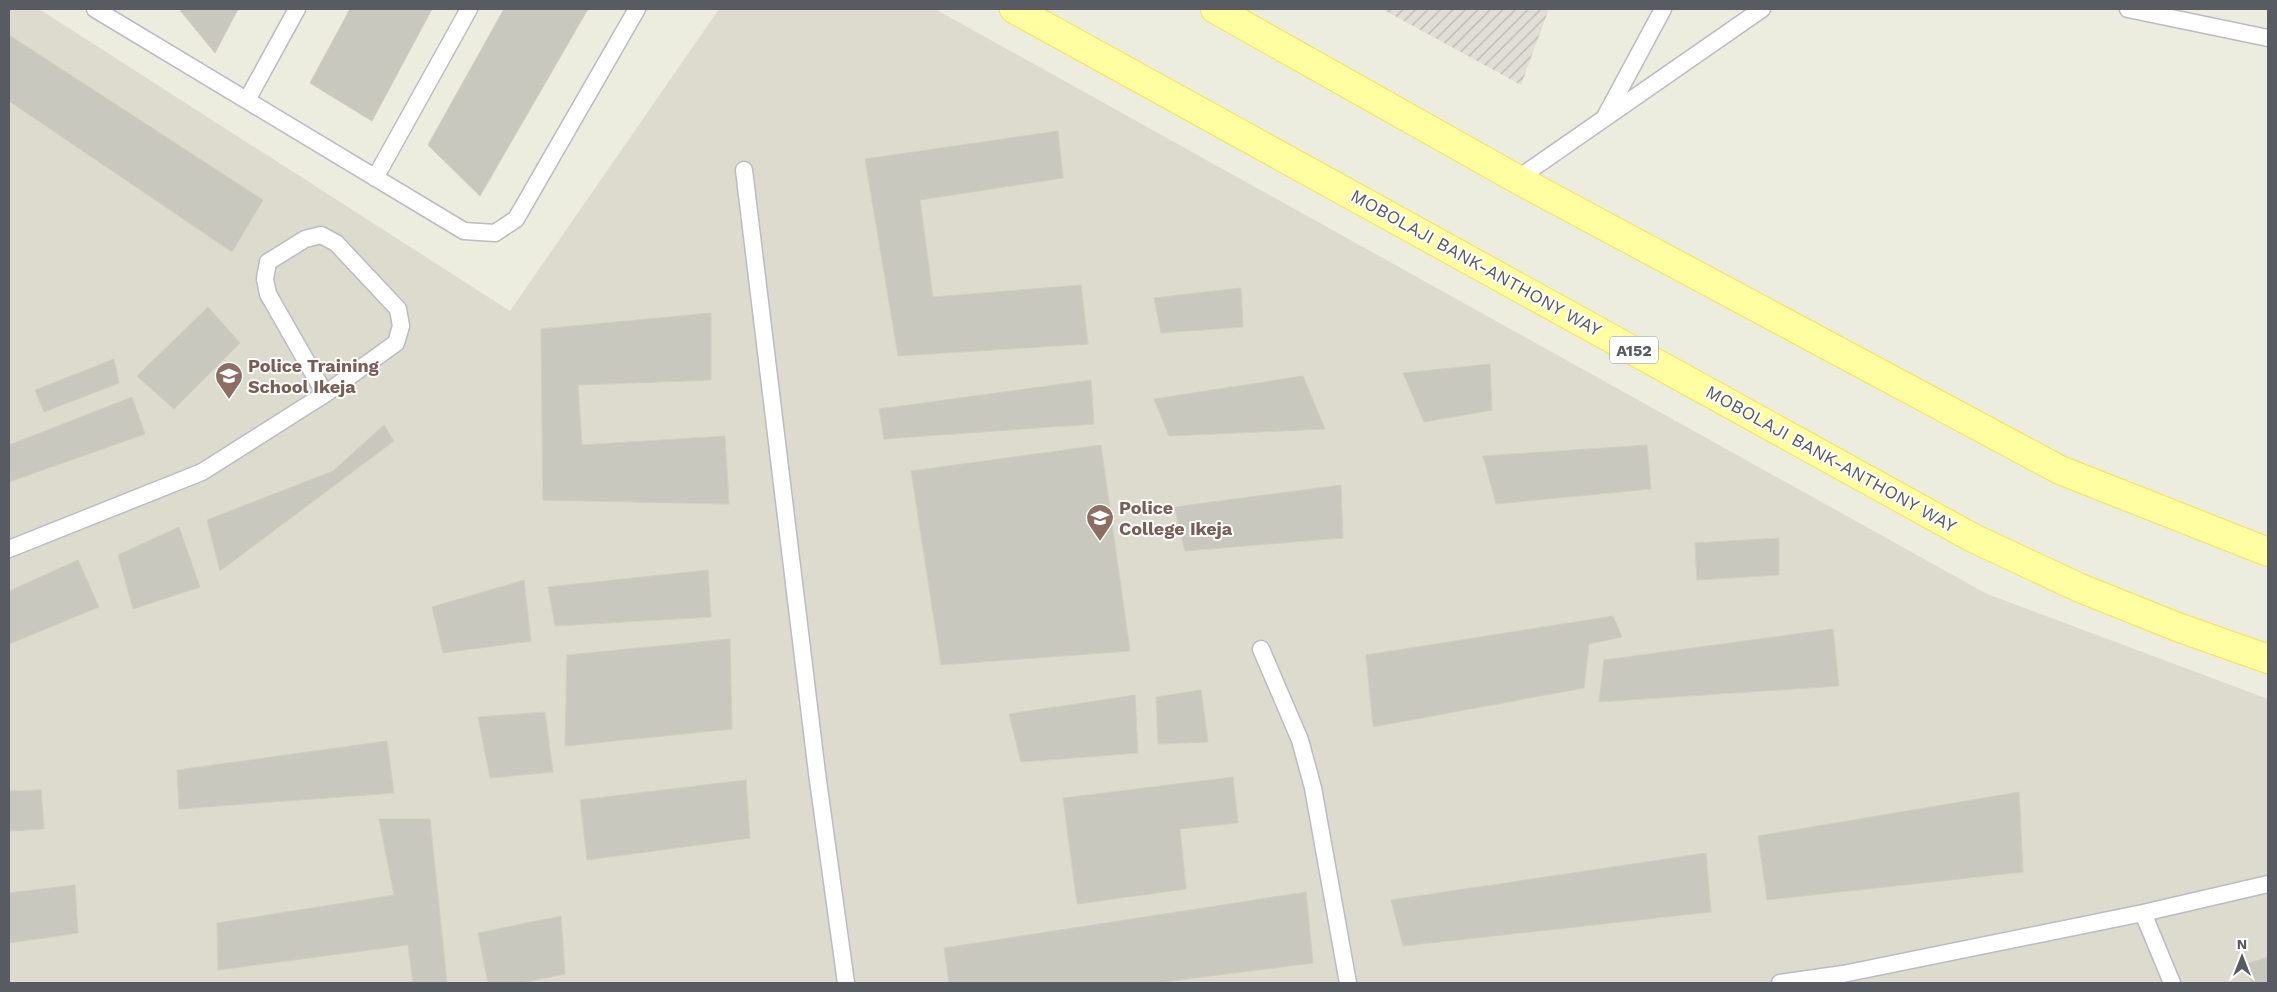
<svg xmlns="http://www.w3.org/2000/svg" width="2277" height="992" font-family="'Work Sans',sans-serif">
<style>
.industrial{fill:url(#industrial-furrows)}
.education{fill:#dcdbce}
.building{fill:#c9c8bf;stroke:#d1cebe}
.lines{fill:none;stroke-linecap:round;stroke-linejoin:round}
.service-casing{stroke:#babcc2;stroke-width:19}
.primary-casing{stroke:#f7e34e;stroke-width:30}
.service{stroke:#fff;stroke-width:16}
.primary{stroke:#ffffa2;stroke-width:28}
.labels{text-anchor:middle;stroke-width:4;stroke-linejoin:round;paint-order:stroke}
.shield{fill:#fff;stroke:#8a8c90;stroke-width:1}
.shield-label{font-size:16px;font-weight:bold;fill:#585b61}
.street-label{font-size:18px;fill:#585b61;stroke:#fff}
.education-label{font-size:18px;font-weight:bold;fill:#785e54;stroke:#fff;text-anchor:start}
</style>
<defs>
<pattern id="industrial-furrows" width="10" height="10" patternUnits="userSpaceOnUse" patternTransform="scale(1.25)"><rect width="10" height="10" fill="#e0ded7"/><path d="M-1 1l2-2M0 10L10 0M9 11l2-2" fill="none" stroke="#b8b7b2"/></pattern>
</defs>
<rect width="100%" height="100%" fill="#ececdf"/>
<path class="industrial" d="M 1382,9 L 1549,9 L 1521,85 Z"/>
<path class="education" d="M 9,9 L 39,9 L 510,311 L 719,9 L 935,9 L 1987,594 L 2268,699 L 2268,983 L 9,983 Z"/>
<path class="building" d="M 179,9 L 238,9 L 215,53 Z
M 350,9 L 432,9 L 372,121 L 310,83 Z
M 504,9 L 588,9 L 480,196 L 428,145 Z
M 9,35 L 263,200 L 232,252 L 9,101 Z
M 1058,131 L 1063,178 L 920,200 L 933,297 L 1081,285 L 1088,344 L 898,356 L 865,159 Z
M 1241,288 L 1243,327 L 1161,333 L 1154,298 Z
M 208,307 L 240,343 L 174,409 L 137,376 Z
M 711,313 L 711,380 L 578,385 L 582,445 L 725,436 L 729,504 L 543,500 L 541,329 Z
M 114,359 L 119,383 L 44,412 L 35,390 Z
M 1490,364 L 1492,410 L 1424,422 L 1403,373 Z
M 1303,376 L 1325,429 L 1169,436 L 1154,399 Z
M 1091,380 L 1094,424 L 884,439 L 879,409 Z
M 132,397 L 145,434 L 9,482 L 9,445 Z
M 384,425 L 394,441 L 220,571 L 207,520 L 333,471 Z
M 1101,445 L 1130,651 L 941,665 L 911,471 Z
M 1647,445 L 1651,489 L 1496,504 L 1483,456 Z
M 1341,485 L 1343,538 L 1185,551 L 1174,507 Z
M 179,527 L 200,587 L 133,609 L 118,555 Z
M 1779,538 L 1779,575 L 1697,580 L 1695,543 Z
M 78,560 L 99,607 L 9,644 L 9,591 Z
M 708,570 L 711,617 L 555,626 L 548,587 Z
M 524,580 L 531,641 L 443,653 L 432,607 Z
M 1613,616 L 1622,637 L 1589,644 L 1584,688 L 1373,727 L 1366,655 Z
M 1833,629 L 1839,686 L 1599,702 L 1604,660 Z
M 730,639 L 732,729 L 565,746 L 567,655 Z
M 1201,690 L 1208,742 L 1158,744 L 1156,697 Z
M 1135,695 L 1138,753 L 1021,762 L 1009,714 Z
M 545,712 L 553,772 L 490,778 L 478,717 Z
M 387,741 L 394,793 L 179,809 L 177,770 Z
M 1233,777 L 1238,823 L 1180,829 L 1186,889 L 1077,904 L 1063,798 Z
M 746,780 L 750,838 L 587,860 L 580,800 Z
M 41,790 L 44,829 L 9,831 L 9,791 Z
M 2019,792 L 2023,872 L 1767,900 L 1758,836 Z
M 379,819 L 430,819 L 447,983 L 413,983 L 408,945 L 218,970 L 217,923 L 394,895 Z
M 1706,853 L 1711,912 L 1403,946 L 1391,900 Z
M 75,885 L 78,933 L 9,943 L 9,893 Z
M 1306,892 L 1313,963 L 1156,983 L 949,983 L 944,948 Z
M 561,916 L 565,974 L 521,983 L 488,983 L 478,933 Z
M 2268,957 L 2268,983 L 2252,983 L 2243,965 Z"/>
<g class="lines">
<defs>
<path id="service" d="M 95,9 L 464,231 L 495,233 L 516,219 L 637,9
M 2128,9 L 2268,38
M 247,100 L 297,9
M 1605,117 L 1663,9
M 744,170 L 817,773 L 846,983
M 375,178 L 469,9
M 1517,179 L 1762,9
M 9,549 L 202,472 L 325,394 L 396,343 L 401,326 L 398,309 L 336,243 L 321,235 L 305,239 L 268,262 L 265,279 L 268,294 L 325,394
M 1261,649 L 1300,740 L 1313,788 L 1348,983
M 2143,913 L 2172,983
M 1780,983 L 1843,974 L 2143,913 L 2268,884"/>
<path id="primary" d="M 1014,9 L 1973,538 L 2080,588 L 2180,628 L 2268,659
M 1215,9 L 1517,179 L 2060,470 L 2268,552"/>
</defs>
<use href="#service" class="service-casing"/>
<use href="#primary" class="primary-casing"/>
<use href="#service" class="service"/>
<use href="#primary" class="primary"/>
</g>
<defs>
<symbol id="school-pin" viewBox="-11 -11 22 30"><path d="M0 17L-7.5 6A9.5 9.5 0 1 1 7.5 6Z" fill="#8d6e63" stroke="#fff"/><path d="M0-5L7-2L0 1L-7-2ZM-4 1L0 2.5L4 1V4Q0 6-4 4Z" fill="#fff"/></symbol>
</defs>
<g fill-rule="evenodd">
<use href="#school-pin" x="213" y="360" width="32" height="43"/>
<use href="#school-pin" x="1084" y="502" width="32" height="43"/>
</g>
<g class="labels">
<rect class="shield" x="1610" y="336.5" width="48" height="27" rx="4"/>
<g class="shield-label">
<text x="1634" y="356">A152</text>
</g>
<g class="street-label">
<text transform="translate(1476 263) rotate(29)" y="6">MOBOLAJI BANK-ANTHONY WAY</text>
<text transform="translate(1831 459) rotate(29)" y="6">MOBOLAJI BANK-ANTHONY WAY</text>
</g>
<g class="education-label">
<text x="248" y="372">Police Training<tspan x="248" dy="21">School Ikeja</tspan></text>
<text x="1119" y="514">Police<tspan x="1119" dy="21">College Ikeja</tspan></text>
</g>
</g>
<rect width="2277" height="992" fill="none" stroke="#585b61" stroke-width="20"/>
<g transform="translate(2242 957)" stroke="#ffffff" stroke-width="4" paint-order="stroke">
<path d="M0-4L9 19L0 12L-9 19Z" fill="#585b61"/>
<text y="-8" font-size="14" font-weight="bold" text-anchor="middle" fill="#585b61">N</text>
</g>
</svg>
